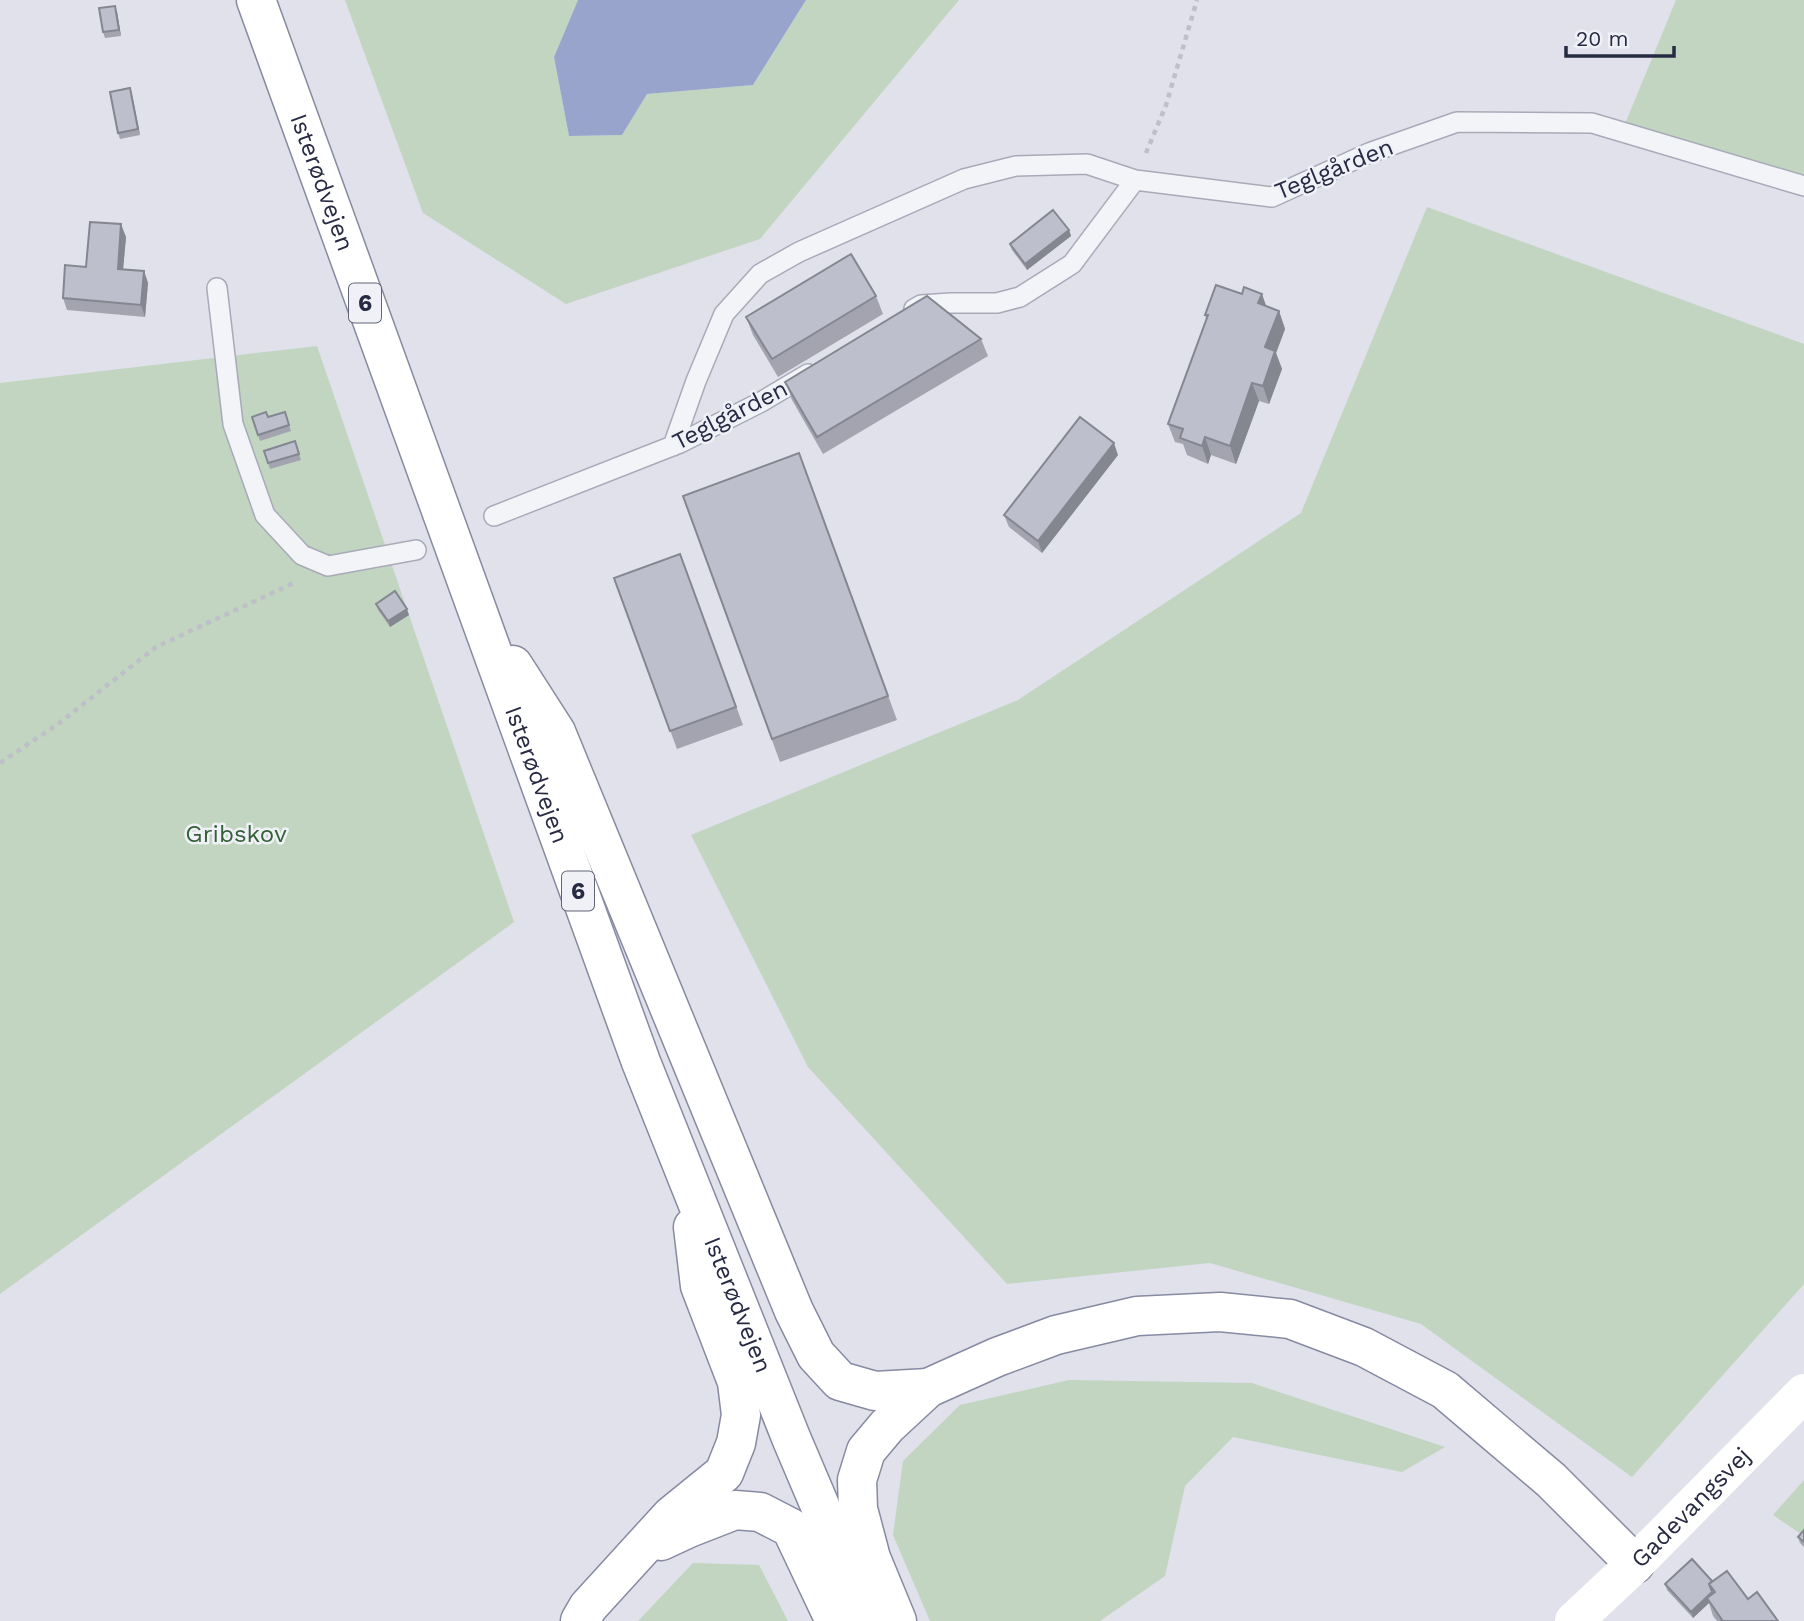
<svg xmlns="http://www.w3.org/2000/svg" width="1804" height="1621" font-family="'Work Sans',sans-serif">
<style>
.green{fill:#c1d5c1}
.water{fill:#99a4cd}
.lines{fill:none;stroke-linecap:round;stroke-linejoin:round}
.lane-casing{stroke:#a8aab8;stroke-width:22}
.highway-casing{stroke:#868aa2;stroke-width:41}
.path{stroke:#bebfc9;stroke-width:4.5;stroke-dasharray:5 5;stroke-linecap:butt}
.lane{stroke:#f3f4f8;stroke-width:19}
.secondary{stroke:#fff;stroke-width:38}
.highway{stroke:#fff;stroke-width:38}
.wall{fill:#a3a4b0}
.shaded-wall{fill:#848690}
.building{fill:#bdbfcd;stroke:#848690;stroke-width:2}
.labels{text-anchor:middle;stroke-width:5;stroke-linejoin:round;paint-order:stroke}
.shield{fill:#f0f1f7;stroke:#636679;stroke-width:2}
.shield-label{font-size:23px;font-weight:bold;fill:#272a43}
.street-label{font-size:24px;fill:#272a43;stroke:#f0f1f7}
.park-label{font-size:24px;fill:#346038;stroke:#f0f1f7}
</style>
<rect width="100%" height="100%" fill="#e0e1ea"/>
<path class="green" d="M 345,0 L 578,0 L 554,57 L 569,136 L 622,135 L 646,94 L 753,85 L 806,0 L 959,0 L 760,239 L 566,304 L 423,213 Z
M 1676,0 L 1804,0 L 1804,175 L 1625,124 Z
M 1427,207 L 1804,344 L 1804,1284 L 1632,1477 L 1421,1324 L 1210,1263 L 1007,1284 L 808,1067 L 691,835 L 1018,700 L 1301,513 Z
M 317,346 L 514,922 L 0,1294 L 0,383 Z
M 1069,1380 L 1252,1383 L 1445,1447 L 1402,1472 L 1233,1437 L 1185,1486 L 1165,1576 L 1100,1621 L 930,1621 L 893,1535 L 903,1461 L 960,1405 Z
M 1804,1480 L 1804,1536 L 1773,1515 Z
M 693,1563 L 759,1565 L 788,1621 L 638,1621 Z"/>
<path class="water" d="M 578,0 L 806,0 L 753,85 L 647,94 L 622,135 L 569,136 L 554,57 Z"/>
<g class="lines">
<defs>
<path id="lane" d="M 217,288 L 233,424 L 265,515 L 302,555 L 328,566 L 416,550
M 914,309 L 921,305 L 951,303 L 997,303 L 1020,297 L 1072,264 L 1135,180 L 1272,197 L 1369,153 L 1457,122 L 1592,123 L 1804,186
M 673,446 L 696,381 L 724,314 L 760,274 L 799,252 L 964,179 L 1016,166 L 1087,164 L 1135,180
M 494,516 L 680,443 L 761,402 L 808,374"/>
<g id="highway">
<path id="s2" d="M 256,0 L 641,1062 L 792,1440 L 869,1621"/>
<path d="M 513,665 L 556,732 L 794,1311 L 816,1355 L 840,1381 L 875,1391 L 928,1388"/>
<path d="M 661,1541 L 689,1528 L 735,1510 L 760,1512 L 791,1528 L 835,1621"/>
<path d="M 580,1621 L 588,1607 L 671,1516 L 724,1473 L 736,1443 L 741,1415 L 737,1382 L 700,1286 L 693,1227"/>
<path d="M 897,1621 L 871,1558 L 858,1509 L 857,1480 L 866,1451 L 887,1426 L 928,1388 L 997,1357 L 1056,1335 L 1137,1316 L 1220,1312 L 1290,1319 L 1364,1347 L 1445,1390 L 1551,1480 L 1635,1564"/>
</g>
</defs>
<use href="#lane" class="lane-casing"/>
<use href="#highway" class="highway-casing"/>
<path class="path" d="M 1146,153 L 1166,105 L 1197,0
M 0,763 L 58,724 L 156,647 L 296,582"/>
<use href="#lane" class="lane"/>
<path class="secondary" id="s1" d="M 1574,1621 L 1635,1564 L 1804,1393"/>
<use href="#highway" class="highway"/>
</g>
<path class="wall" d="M 117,12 L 121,36 L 105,38 L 103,32 Z
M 132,95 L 140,135 L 120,139 L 118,133 Z
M 1069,230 L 1071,236 L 1027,270 L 1012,250 L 1010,244 Z
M 126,237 L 123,269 L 144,271 L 148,283 L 145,317 L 67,310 L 63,298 L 86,267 Z
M 876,296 L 883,314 L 778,377 L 753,335 L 746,317 Z
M 1267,306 L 1279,311 L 1285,329 L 1276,353 L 1282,369 L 1269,404 L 1259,401 L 1236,464 L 1211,455 L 1208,464 L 1187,455 L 1183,444 L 1175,442 L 1168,424 L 1206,319 L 1205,315 Z
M 981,339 L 988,356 L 823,454 L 792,400 L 785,382 Z
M 285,412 L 291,431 L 260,441 L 252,417 L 268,417 Z
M 295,441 L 301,460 L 270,469 L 268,463 Z
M 799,453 L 897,720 L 780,762 L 683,496 Z
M 1118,455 L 1042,553 L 1009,527 L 1004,515 Z
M 680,554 L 743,725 L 677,749 L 614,578 Z
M 376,604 L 409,615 L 390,627 L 378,610 Z
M 1804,1530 L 1804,1547 L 1800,1543 L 1798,1537 Z
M 1712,1581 L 1748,1599 L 1778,1621 L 1717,1621 L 1713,1616 L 1709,1603 L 1693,1618 L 1667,1590 L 1665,1584 Z"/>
<path class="shaded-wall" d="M 115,6 L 117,12 L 121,36 L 119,30 Z
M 130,88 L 132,95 L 140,135 L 138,129 Z
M 121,224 L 126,237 L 122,281 L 118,269 Z
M 1069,230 L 1071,236 L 1027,270 L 1025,264 Z
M 144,271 L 148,283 L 145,317 L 141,305 Z
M 1262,294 L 1268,311 L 1258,303 Z
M 1279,311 L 1285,329 L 1276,353 L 1282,369 L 1269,404 L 1263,386 L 1265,347 Z
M 1252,383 L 1259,401 L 1236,464 L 1230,446 Z
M 1205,437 L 1211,455 L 1208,464 L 1202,446 Z
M 1114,443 L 1118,455 L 1042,553 L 1038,541 Z
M 407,609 L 409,615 L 390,627 L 388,621 Z
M 1712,1592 L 1714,1598 L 1707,1598 L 1709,1603 L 1693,1618 L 1691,1612 Z"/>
<path class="building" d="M 115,6 L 119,30 L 103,32 L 99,8 Z
M 130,88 L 138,129 L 118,133 L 110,92 Z
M 1053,210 L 1069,230 L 1025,264 L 1010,244 Z
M 90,222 L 121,224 L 118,269 L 144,271 L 141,305 L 63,298 L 65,265 L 86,267 Z
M 851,254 L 876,296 L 772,359 L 746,317 Z
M 1216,285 L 1242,294 L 1244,287 L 1262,294 L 1258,303 L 1279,311 L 1265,347 L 1275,351 L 1263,386 L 1252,383 L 1230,446 L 1205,437 L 1202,446 L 1180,438 L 1183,429 L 1168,424 L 1208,315 L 1205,315 Z
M 927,296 L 981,339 L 817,437 L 785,382 Z
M 266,412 L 268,417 L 285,412 L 289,425 L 258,435 L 252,417 Z
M 1080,417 L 1114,443 L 1038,541 L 1004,515 Z
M 295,441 L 299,454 L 268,463 L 264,451 Z
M 799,453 L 888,696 L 772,739 L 683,496 Z
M 680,554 L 736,707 L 670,731 L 614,578 Z
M 395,591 L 407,609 L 388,621 L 376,604 Z
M 1804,1530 L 1804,1542 L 1798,1537 Z
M 1692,1559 L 1712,1581 L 1709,1584 L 1712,1592 L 1691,1612 L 1665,1584 Z
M 1727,1571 L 1748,1599 L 1757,1592 L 1778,1621 L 1721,1621 L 1722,1620 L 1707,1598 L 1715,1592 L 1709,1584 Z"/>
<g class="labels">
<g class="shield">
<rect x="349" y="283.5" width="32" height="39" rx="5"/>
<rect x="562" y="871.5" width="32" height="39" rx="5"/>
</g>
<g class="shield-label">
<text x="365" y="311">6</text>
<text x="578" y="899">6</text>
</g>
<g class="street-label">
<text transform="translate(1334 169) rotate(-22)" y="8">Teglgården</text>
<text dy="8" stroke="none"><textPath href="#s2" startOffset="194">Isterødvejen</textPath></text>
<text transform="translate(730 415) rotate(-27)" y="8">Teglgården</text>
<text dy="8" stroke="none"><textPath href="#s2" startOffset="824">Isterødvejen</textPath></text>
<text dy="8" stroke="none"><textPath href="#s2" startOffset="1391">Isterødvejen</textPath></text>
<text dy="8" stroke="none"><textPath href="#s1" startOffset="163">Gadevangsvej</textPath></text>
</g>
<g class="park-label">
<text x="236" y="842">Gribskov</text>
</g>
</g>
<path d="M1566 46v10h108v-10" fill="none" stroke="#272a43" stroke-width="3.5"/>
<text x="1576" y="46" font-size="21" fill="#272a43" stroke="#f0f1f7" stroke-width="5" paint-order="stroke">20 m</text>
</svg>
